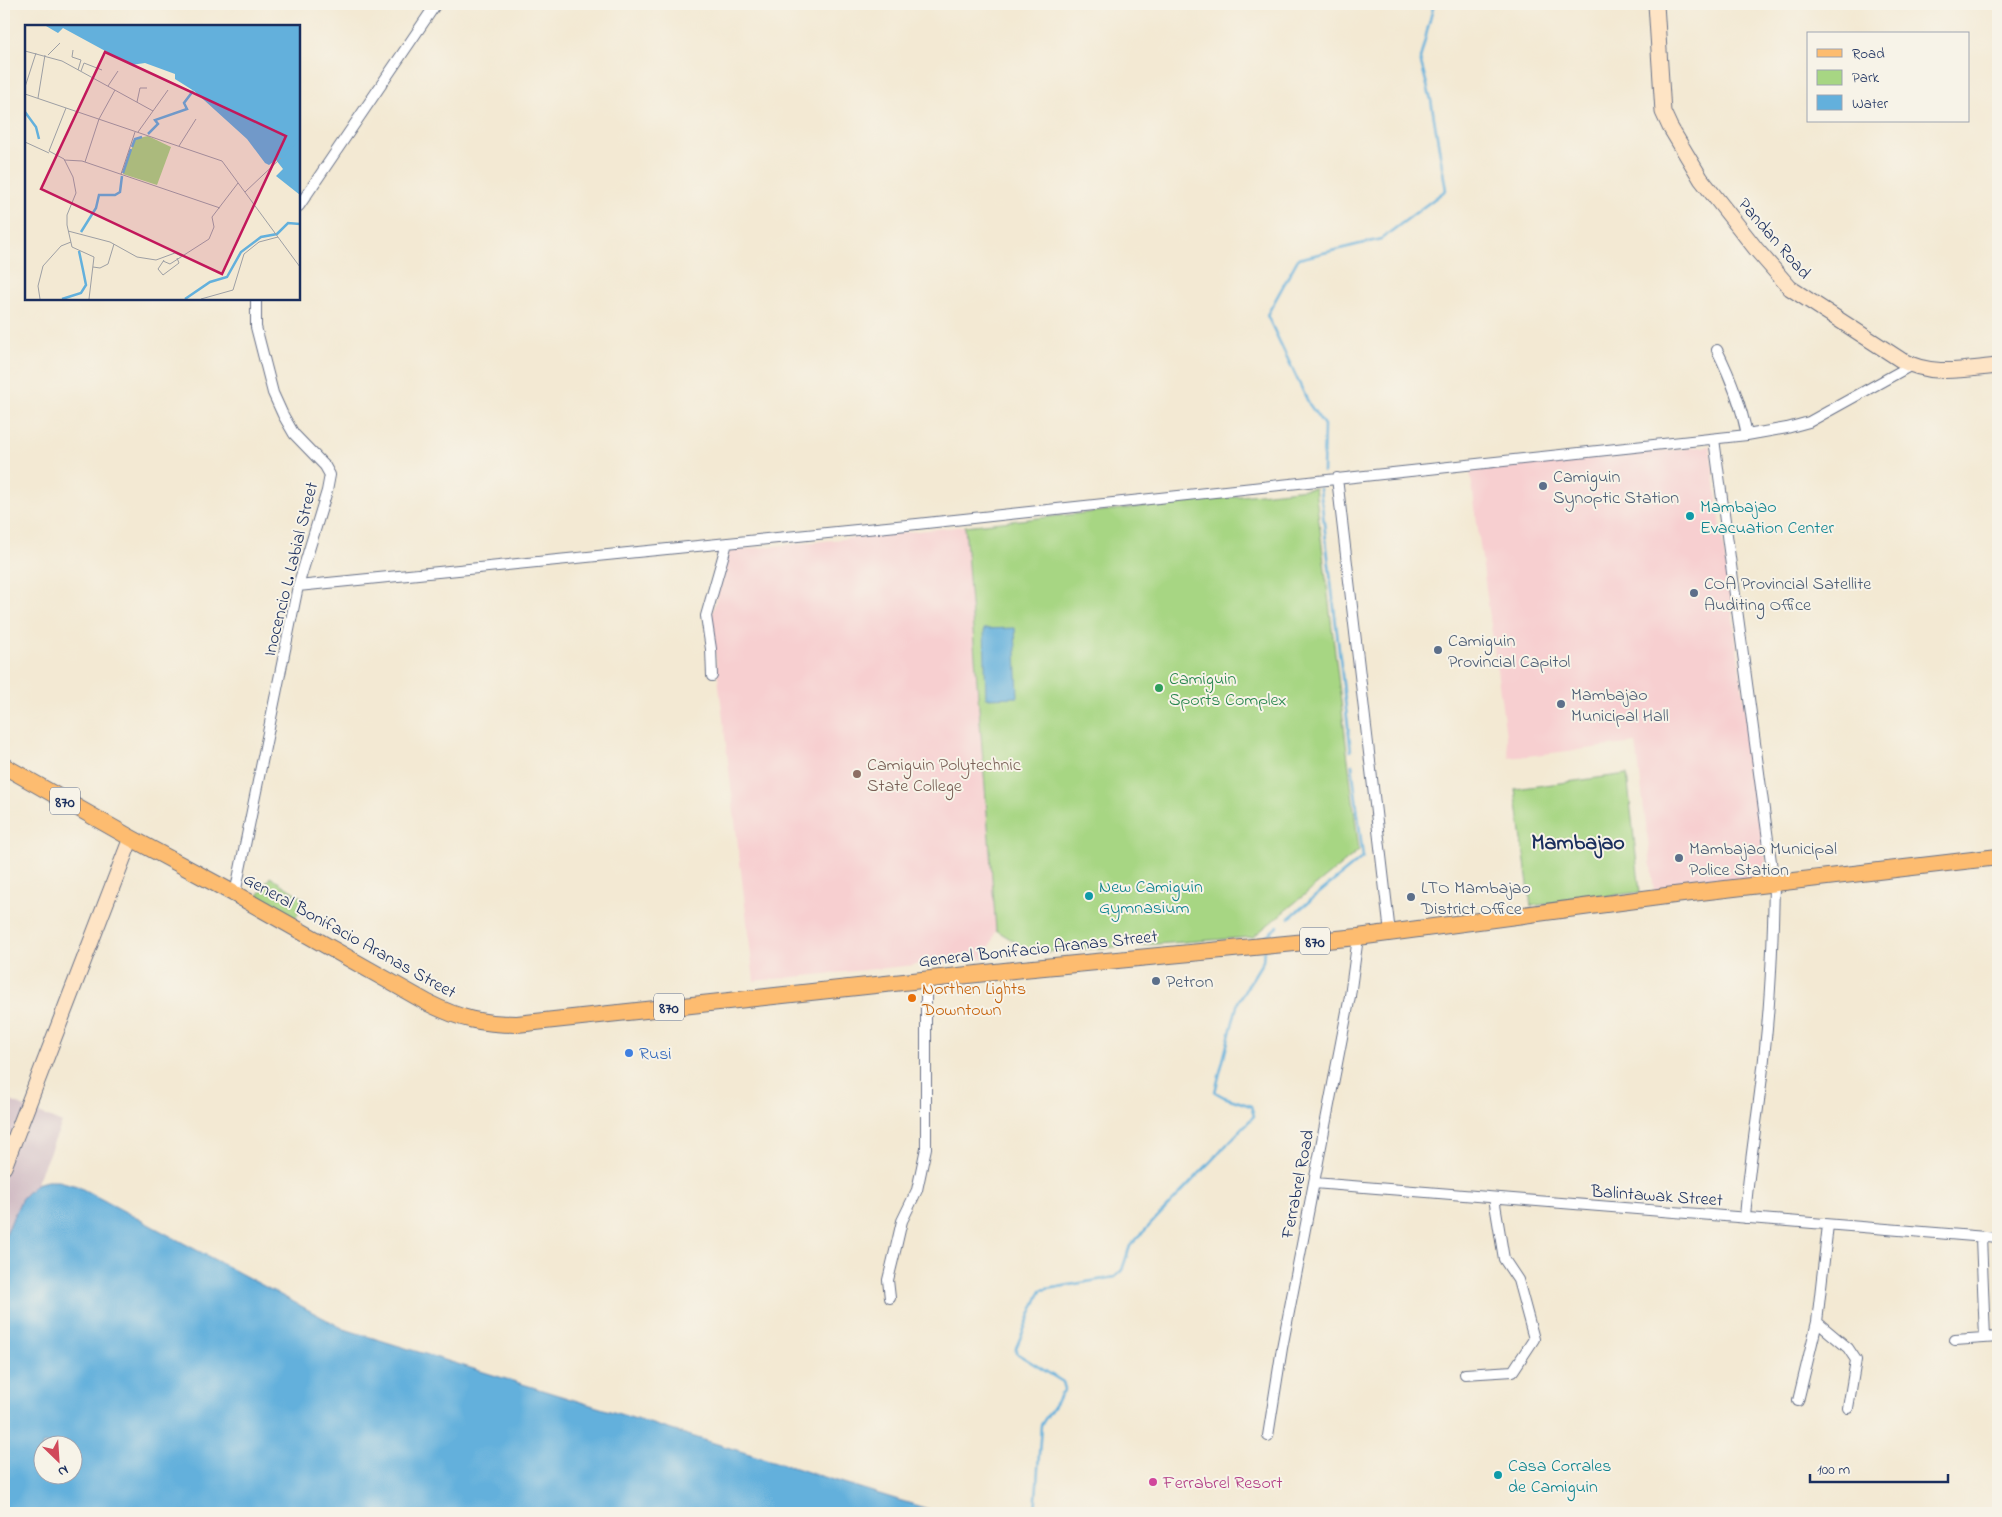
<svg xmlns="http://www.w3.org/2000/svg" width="2002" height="1517" font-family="'Indie Flower',sans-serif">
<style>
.built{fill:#f7cfd0}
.industrial{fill:#d2bdc5}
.green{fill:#a7d683;stroke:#618270}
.water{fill:#63b0dc;stroke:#3f709d;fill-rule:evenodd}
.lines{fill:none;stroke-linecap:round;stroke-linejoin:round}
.stream{stroke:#63b0dc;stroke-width:2.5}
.street-casing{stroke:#677087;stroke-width:12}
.secondary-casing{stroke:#677087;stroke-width:17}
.primary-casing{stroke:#677087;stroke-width:18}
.street{stroke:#fff;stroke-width:10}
.secondary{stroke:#fee4c5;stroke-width:15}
.primary{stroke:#fdbc6f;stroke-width:16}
.service-dot{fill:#5c6f8a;stroke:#f7f3e8;stroke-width:2}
.culture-dot{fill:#0f9aa8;stroke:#f7f3e8;stroke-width:2}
.leisure-dot{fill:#2e9e5b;stroke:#f7f3e8;stroke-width:2}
.education-dot{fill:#8d6e63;stroke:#f7f3e8;stroke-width:2}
.food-dot{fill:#e8710a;stroke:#f7f3e8;stroke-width:2}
.shop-dot{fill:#3f7fe0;stroke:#f7f3e8;stroke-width:2}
.hotel-dot{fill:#d1479c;stroke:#f7f3e8;stroke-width:2}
.labels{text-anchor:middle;stroke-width:4;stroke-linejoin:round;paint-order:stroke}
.shield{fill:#f7f3e8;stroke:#5d6a87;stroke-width:1}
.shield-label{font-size:16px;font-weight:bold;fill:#1b2f5e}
.street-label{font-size:18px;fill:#1b2f5e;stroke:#f7f3e8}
.service-label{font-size:18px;fill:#4e5e75;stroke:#f7f3e8;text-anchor:start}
.culture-label{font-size:18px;fill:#0d838f;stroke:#f7f3e8;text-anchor:start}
.leisure-label{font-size:18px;fill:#27864d;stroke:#f7f3e8;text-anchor:start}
.education-label{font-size:18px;fill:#785e54;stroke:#f7f3e8;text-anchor:start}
.food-label{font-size:18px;fill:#c56008;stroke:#f7f3e8;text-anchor:start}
.shop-label{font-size:18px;fill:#366cbe;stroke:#f7f3e8;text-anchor:start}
.hotel-label{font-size:18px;fill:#b23c85;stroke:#f7f3e8;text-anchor:start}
.district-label{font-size:22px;font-weight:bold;fill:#1b2f5e;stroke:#f7f3e8}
.inset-river{fill:none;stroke:#63b0dc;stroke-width:2.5}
.inset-road{fill:none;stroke:#9d9fa4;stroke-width:1}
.view{fill:#c2185b;fill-opacity:0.15;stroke:#c2185b;stroke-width:2.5}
.inset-edge{fill:none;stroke:#1b2f5e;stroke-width:2.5}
</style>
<rect width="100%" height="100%" fill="#f7f3e8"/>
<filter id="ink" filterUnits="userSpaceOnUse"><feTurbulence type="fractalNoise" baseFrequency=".02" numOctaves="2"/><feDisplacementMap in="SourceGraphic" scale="10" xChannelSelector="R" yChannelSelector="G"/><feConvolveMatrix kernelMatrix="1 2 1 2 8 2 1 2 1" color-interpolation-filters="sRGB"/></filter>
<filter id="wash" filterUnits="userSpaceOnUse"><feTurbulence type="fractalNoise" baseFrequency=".0096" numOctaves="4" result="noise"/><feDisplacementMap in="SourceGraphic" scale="20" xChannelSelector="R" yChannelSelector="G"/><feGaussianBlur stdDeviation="1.12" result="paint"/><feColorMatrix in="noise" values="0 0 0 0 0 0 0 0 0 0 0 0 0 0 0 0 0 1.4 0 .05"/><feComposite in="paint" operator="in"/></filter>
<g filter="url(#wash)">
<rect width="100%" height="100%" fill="#f3e9d3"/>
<path class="built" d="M 1710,446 L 1768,878 L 1654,891 L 1636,743 L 1509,758 L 1470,471 Z
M 965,526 L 996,930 L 986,958 L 754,981 L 711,618 L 729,551 Z"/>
<path class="industrial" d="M 4,1098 L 62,1123 L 36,1184 L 22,1198 L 4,1238 Z"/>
<path class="green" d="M 1315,488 L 1359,850 L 1253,937 L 1033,953 L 996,930 L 965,526 Z
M 1627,774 L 1640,892 L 1531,906 L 1515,789 Z
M 270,877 L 306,900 L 295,919 L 258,896 Z"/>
<path class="water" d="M 1015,628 L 1018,697 L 986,698 L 984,629 Z
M 47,1181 L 59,1181 L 77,1186 L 344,1329 L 941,1513 L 4,1513 L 4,1238 L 22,1198 L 36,1184 ZM 42,1444 L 72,1444 L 72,1474 L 42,1474 Z"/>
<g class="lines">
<path class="stream" d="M 1323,472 L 1324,425 L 1309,404 L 1267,315 L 1298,259 L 1381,239 L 1446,190 L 1431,100 L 1420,59 L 1434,4
M 1320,489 L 1351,751
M 1289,918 L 1363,857 L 1352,765
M 1265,941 L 1265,937 L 1278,926
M 1035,1513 L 1041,1425 L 1065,1389 L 1063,1382 L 1016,1353 L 1016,1348 L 1041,1290 L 1115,1277 L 1122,1270 L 1130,1246 L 1254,1116 L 1251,1106 L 1224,1097 L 1215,1092 L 1238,1002 L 1263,961 L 1264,951"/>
</g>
</g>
<g filter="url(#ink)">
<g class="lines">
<defs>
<path id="street" d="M 299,206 L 436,4
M 1717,350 C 1731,378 1741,404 1747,435
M 1714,439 L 1774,884 C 1773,938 1771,993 1765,1048 C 1760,1105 1749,1161 1745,1218
M 1337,478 L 1390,933
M 298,586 L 917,524 L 1747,435 L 1787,428 L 1809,422 L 1910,366
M 712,676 L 711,649 L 706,616 L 727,543
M 235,894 L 298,586 L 327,491 L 330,475 L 325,466 L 294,434 L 283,415 L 273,393 L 256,327 L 256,299
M 1314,1183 L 1998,1238
M 1981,1237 L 1985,1338
M 890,1298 L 888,1280 L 896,1247 L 902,1221 L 917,1190 L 926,1148 L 926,980
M 1817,1322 L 1848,1348 L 1856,1360 L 1848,1408
M 1955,1340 L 1998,1337
M 1465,1374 L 1513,1371 L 1534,1339 L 1518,1280 L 1504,1259 L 1494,1198
M 1798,1401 L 1817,1322 L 1828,1225
M 1268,1436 L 1282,1348 L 1350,996 L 1358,937"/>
<path id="secondary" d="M 1656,4 L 1663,112 L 1670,127 L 1701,179 L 1756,249 L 1790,288 L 1901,360 C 1933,377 1964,369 1998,366
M 4,1167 L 131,838"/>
<path id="primary" d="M 4,766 L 131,838 L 235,894 L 428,1003 C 460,1019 482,1024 517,1024 L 1023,969 L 1358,937 L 1666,896 L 1998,857"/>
</defs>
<use href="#street" class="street-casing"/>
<use href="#secondary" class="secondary-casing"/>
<use href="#primary" class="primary-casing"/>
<use href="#street" class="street"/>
<use href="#secondary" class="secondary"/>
<use href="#primary" class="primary"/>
</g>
</g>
<g class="service-dot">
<circle cx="1543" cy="486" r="5"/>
<circle cx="1694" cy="593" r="5"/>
<circle cx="1438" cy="650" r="5"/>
<circle cx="1561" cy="704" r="5"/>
<circle cx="1679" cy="858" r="5"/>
<circle cx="1411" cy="897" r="5"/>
<circle cx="1156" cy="981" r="5"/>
</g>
<g class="culture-dot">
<circle cx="1690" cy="516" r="5"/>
<circle cx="1089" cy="896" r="5"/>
<circle cx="1498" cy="1475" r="5"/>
</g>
<circle class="leisure-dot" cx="1159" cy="688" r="5"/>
<circle class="education-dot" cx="857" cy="774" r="5"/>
<circle class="food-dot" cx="912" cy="998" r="5"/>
<circle class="shop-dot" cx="629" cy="1053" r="5"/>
<circle class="hotel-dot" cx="1153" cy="1482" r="5"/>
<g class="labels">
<g class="shield">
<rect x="50" y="787.5" width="30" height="27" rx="4"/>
<rect x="1300" y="927.5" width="30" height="27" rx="4"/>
<rect x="654" y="993.5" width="30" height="27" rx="4"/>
</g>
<g class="shield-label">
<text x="65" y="807">870</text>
<text x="1315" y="947">870</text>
<text x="669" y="1013">870</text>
</g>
<g class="street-label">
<text transform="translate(1775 238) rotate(49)" y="6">Pandan Road</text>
<text transform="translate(290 569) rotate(-76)" y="6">Inocencio L. Labial Street</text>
<text transform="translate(350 935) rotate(29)" y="6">General Bonifacio Aranas Street</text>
<text transform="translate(1038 948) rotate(-6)" y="6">General Bonifacio Aranas Street</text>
<text transform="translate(1297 1184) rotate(-79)" y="6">Ferrabrel Road</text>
<text transform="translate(1657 1195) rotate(4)" y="6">Balintawak Street</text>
</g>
<g class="service-label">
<text x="1553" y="482">Camiguin<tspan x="1553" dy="21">Synoptic Station</tspan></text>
<text x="1704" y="589">COA Provincial Satellite<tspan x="1704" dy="21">Auditing Office</tspan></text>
<text x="1448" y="646">Camiguin<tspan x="1448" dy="21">Provincial Capitol</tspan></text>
<text x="1571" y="700">Mambajao<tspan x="1571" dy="21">Municipal Hall</tspan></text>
<text x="1689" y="854">Mambajao Municipal<tspan x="1689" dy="21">Police Station</tspan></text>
<text x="1421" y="893">LTO Mambajao<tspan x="1421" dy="21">District Office</tspan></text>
<text x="1166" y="987">Petron</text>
</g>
<g class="culture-label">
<text x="1700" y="512">Mambajao<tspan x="1700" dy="21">Evacuation Center</tspan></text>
<text x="1099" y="892">New Camiguin<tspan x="1099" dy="21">Gymnasium</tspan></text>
<text x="1508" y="1471">Casa Corrales<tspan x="1508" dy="21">de Camiguin</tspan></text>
</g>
<g class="leisure-label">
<text x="1169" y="684">Camiguin<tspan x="1169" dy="21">Sports Complex</tspan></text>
</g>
<g class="education-label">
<text x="867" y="770">Camiguin Polytechnic<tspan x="867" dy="21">State College</tspan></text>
</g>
<g class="food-label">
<text x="922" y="994">Northen Lights<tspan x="922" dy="21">Downtown</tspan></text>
</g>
<g class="shop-label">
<text x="639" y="1059">Rusi</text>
</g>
<g class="hotel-label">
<text x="1163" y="1488">Ferrabrel Resort</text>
</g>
<g class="district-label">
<text x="1578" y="849">Mambajao</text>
</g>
</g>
<g transform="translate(25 25)">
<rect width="275" height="275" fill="#f3e9d3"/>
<path d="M 123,111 L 146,122 L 132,160 L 98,149 L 110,114 Z" fill="#a7d683"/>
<path d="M 21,1 L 275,1 L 275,170 L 251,151 L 258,144 L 251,135 L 244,140 L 240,138 L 222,114 L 169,66 L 150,54 L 150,49 L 120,38 L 106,40 L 38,3 L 33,8 Z" fill="#63b0dc"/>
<path class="inset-river" d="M 0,87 L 11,102 L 14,114M 123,109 L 133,99 L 130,95 L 162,84 L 159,78 L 168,66M 107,122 L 110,114 L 117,112M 257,132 L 275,112M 98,148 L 106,124M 56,207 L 71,183 L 74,170 L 90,170 L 95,167 L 97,151M 54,226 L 58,245M 37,274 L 56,268 L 61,260 L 58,245M 160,274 L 185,257 L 202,252 L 216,227 L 236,212 L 252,209 L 263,198 L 275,199"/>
<path class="inset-road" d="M 48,25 L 47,32 L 56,35 L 53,45M 0,26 L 37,36 L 128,86M 23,30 L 35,18M 56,46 L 59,38 L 77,45M 83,61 L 93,46M 0,62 L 11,28M 0,69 L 197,136 L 275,242M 13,73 L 20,30M 112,77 L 115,63 L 122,63M 41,83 L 24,126 L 39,134 L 48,152 L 51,168 L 42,190 L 42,200 L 47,222 L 69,232 L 64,274M 113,107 L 143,65M 0,117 L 24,128M 154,121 L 171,94M 39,135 L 57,136 L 195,183M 60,137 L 74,94 L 90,65M 96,149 L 110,107M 220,167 L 256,133M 43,206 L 85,217 L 112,232 L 131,235 L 150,228 L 156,231M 139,235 L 133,244 L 138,250 L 154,238 L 152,233M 138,236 L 145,239 L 184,214 L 189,202 L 187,192 L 213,158M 68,242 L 75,243 L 83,239 L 89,219M 15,274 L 13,261 L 18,241 L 36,221 L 46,217M 176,274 L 208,265 L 219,229 L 234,217 L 253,212"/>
<path class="view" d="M 80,27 L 261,111 L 197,249 L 16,164 Z"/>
<rect width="275" height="275" class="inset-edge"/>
</g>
<rect width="2002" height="1517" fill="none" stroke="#f7f3e8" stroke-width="20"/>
<rect x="1807" y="32" width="162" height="90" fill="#f7f3e8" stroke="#9fa5b1"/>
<rect x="1817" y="49" width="25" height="8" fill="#fdbc6f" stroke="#9fa5b1"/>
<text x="1852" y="58" font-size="15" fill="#1b2f5e">Road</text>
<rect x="1817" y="70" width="25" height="15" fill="#a7d683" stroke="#9fa5b1"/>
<text x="1852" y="82" font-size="15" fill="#1b2f5e">Park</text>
<rect x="1817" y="95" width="25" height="15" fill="#63b0dc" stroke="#9fa5b1"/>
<text x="1852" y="108" font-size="15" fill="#1b2f5e">Water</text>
<g transform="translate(58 1460) rotate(155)"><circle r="24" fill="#f7f3e8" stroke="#9fa5b1"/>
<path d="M0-4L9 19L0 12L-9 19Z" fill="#d1495b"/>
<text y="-8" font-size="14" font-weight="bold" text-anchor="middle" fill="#1b2f5e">N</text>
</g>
<path d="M1810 1474v8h138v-8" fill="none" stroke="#1b2f5e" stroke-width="2.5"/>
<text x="1817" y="1474" font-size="15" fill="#1b2f5e" stroke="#f7f3e8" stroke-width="4" paint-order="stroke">100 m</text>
</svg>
